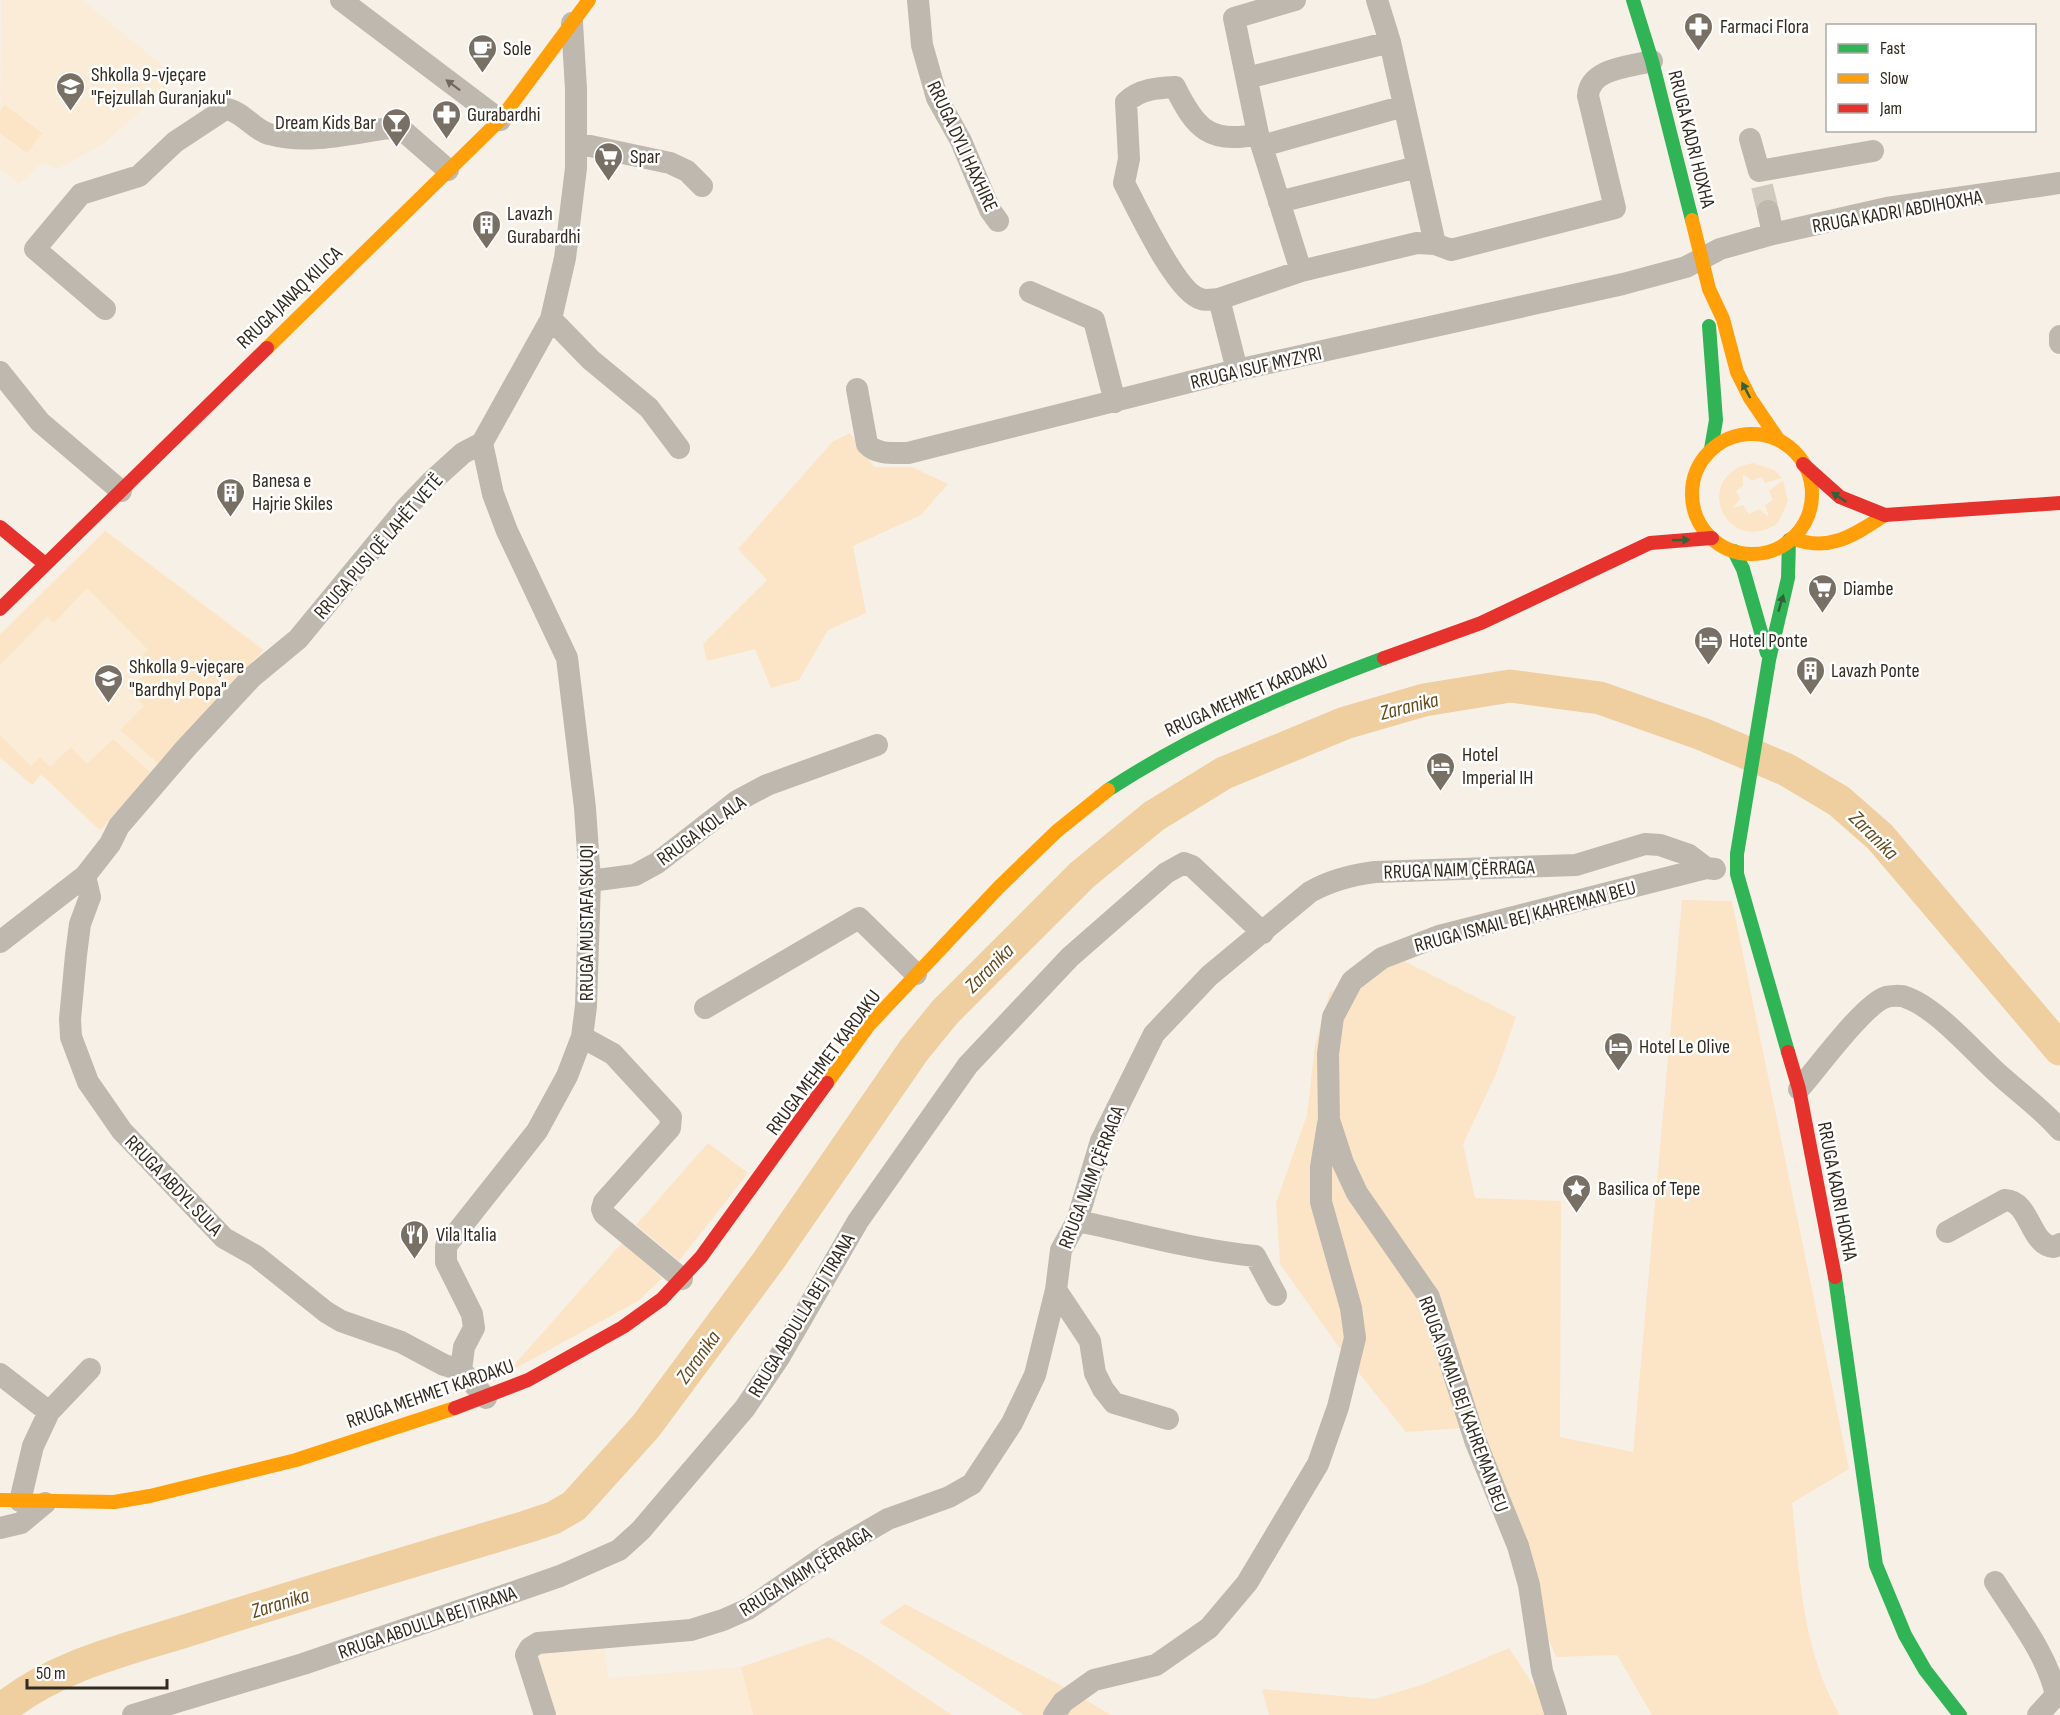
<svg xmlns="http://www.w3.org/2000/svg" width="2060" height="1715" font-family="'Sofia Sans Condensed',sans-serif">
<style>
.built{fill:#fbecd7}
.green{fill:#fbe5c6}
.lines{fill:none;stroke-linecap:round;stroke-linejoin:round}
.river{stroke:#efcea0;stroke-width:33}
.street-tunnel{stroke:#d0c9be;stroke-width:22;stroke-dasharray:22 11;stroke-linecap:butt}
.street{stroke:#beb8af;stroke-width:22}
.fast{stroke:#30b455;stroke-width:14}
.slow{stroke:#ff9f0a;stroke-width:14}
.jam{stroke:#e5322d;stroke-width:14}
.oneway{fill:#726a60}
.oneway2{fill:#326235}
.labels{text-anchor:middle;stroke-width:5;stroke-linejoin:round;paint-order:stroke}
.poi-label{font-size:20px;fill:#332b1f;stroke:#fff;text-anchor:start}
.street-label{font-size:20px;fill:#332b1f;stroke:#fff}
.water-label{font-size:21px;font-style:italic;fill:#674a1b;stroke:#fff}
</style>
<rect width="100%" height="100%" fill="#f7f0e6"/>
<path class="built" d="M 1,0 L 82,0 L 178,78 L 102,145 L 57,169 L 42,162 L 19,184 L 0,169 Z
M 105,530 L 265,650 L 100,832 L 42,775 L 32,786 L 0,758 L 0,634 Z
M 604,1639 L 608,1678 L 741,1667 L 753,1715 L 553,1715 L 537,1650 Z"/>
<path class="green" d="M 5,105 L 42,133 L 27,153 L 0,133 L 0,111 Z
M 850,433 L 874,467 L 912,467 L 948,484 L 921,515 L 853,546 L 866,613 L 828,630 L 799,680 L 771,688 L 755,649 L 707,661 L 703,644 L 767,580 L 738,549 L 832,442 Z
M 1753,463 L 1774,470 L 1782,478 L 1765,483 L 1761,477 L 1752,481 L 1743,474 L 1743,486 L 1736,491 L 1740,499 L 1733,508 L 1743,505 L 1749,514 L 1759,509 L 1769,517 L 1765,505 L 1773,500 L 1769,491 L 1783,480 L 1788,501 L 1778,523 C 1725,559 1690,474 1753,463 Z
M 105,531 L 263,650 L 159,764 L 120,730 L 144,706 L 128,690 L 149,670 L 139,659 L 148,650 L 87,588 L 54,623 L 47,617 L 0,665 L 0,635 Z
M 0,735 L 31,766 L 40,757 L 50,767 L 71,747 L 87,764 L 113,739 L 151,773 L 100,830 L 41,774 L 32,785 L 0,757 Z
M 1682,900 L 1732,901 L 1849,1469 L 1792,1503 C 1800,1575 1802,1651 1840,1715 L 1652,1715 L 1617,1655 L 1556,1657 L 1462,1428 L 1406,1432 L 1343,1353 L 1280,1264 L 1276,1203 L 1307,1115 L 1315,1045 L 1330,992 L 1394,956 L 1516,1017 L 1496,1074 L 1463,1144 L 1475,1198 L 1561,1201 L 1560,1437 L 1633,1452 Z
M 708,1143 L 748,1173 L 679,1261 L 636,1225 Z
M 622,1243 L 662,1278 L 638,1301 L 516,1368 L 514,1365 Z
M 905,1604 L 1064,1687 L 1111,1715 L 1024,1715 L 879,1622 Z
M 829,1637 L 865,1657 L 952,1715 L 753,1715 L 741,1667 Z
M 1509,1648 L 1553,1715 L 1269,1715 L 1262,1689 L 1375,1699 L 1424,1684 Z"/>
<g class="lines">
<path class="river" d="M 0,1711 C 54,1665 129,1649 195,1628 C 305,1593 415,1560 526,1527 L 553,1518 L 574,1506 L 646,1426 L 769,1260 L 914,1050 L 945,1012 L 1082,875 L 1154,816 L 1224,773 L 1345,723 L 1424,700 L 1510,686 L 1600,698 L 1702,734 L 1787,770 L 1839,801 L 1880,837 L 2060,1049"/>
<path class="street-tunnel" d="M 1762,186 L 1768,211"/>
<path class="street" d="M 341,0 L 500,120
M 918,0 L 922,45 L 937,98 L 961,141 L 990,210 L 998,221
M 1295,0 L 1234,18 L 1258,134 L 1301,271
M 1377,0 L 1390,42 L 1435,244
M 1247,78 L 1390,42
M 1750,139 L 1759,171 L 1873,151
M 576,143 L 670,163 L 687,171 L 702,186
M 1262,146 L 1404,106
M 1279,202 L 1417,167
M 1768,211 L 1773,234
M 1030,292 L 1094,320 L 1115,402
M 1219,299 C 1214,299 1206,301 1201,299 C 1177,294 1136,206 1124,183 L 1129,159 L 1126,102 C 1140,89 1157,88 1175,87 C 1195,128 1210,145 1258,134
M 105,309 L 35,249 L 81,194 L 139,176 L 175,142 L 225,109 C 242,110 253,130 269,134 C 312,146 356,131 399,127 L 448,170
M 551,319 L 591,360 L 649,408 L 679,448
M 2060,336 L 2060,343
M 1237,370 L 1219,299 L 1301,271 L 1417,243 L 1435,244 L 1451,250 L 1615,208 L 1588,96 C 1590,68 1629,67 1652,61
M 0,372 L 40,422 L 121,491
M 857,389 L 867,444 C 877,455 894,453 908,453 L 1237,370 L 1623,284 L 1686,267 L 1720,249 L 1773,234 L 1887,208 L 2060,183
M 85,876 L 90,897 L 80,924 L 76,955 L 70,1019 L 71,1037 L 88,1082 L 122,1131 L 224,1238 L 256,1256 L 326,1312 L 341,1321 L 401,1342 L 444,1365 L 461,1370 L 486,1398
M 590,881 L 635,875 L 657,863 L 737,801 L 767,785 L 877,745
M 0,942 L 85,876 L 110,844 L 119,826 L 186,748 L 252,677 L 298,639 L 406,508 L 432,481 L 463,453 L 482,443 L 551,319 L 565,258 L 576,168 L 576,89 L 572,23
M 705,1008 L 859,918 L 916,974
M 582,1037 L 613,1054 L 671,1117 L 670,1128 L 604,1202 L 602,1209 L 604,1214 L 682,1279
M 1799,1089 C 1817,1069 1864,1004 1886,997 C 1890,996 1901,995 1905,997 C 1937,1007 1977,1056 2003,1078 C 2022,1095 2043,1110 2060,1130
M 1077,1221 C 1137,1233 1194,1250 1255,1256 L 1276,1295
M 1947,1232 L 2005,1200 C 2031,1201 2029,1245 2054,1247 L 2060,1244
M 1056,1290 L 1090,1341 L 1095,1373 L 1103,1389 L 1114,1403 L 1168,1419
M 461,1370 L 464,1347 L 474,1328 L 472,1314 L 446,1262 L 446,1246 L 537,1131 L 567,1076 L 582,1037 L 586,1006 L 590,881 L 585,808 L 567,658 L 507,531 L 493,494 L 482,443
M 0,1374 L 49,1412 L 90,1369
M 20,1501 L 33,1446 L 49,1412
M 0,1528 L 21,1523 L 45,1503
M 1995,1582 C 2017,1617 2047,1654 2056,1695
M 133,1715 L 303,1664 L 488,1601 L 560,1576 L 619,1550 L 641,1530 L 745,1408 L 780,1356 L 858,1221 L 968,1065 L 1070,957 L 1166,873 L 1184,863 L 1192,866 L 1263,933
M 545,1715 L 526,1655 L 530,1648 L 538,1643 L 691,1630 L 723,1620 L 748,1609 L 831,1552 L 888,1519 L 949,1497 L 972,1484 L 1012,1423 L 1035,1375 L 1056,1290 L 1061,1250 L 1077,1221 L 1101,1141 L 1154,1034 L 1209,976 L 1310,892 C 1331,880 1351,875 1375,872 L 1576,865 L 1645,844 L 1660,845 L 1689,855 L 1706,868
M 1054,1715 L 1063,1702 L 1094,1680 L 1156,1665 L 1209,1628 L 1247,1583 L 1318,1464 L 1338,1407 L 1355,1338 L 1351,1308 L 1321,1202 L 1321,1167 L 1328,1124
M 1556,1715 L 1542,1671 L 1529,1585 L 1518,1546 L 1475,1440 L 1429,1297 L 1357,1193 L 1343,1163 L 1329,1120 L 1328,1054 L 1333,1017 L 1352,981 L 1382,958 L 1439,936 L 1706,868 L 1715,869
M 2038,1715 L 2060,1691"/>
<path class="fast" d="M 1633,0 L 1652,61 L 1692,220
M 1709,326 L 1716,420 L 1711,449
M 1734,551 L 1743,569 L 1767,653
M 1108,790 C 1197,732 1285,695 1384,658
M 1788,1052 L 1737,874 L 1737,854 L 1769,660 L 1788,578 L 1789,540
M 1835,1277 L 1876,1565 L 1905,1635 L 1925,1670 L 1960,1715"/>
<path class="slow" d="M 1692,220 L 1709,289 L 1723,319 L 1737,372 L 1750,398 L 1778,439
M 267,348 L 500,120 L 589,0
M1692 494a60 60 0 1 1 120 0a60 60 0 1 1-120 0Z
M 1792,538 C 1829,553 1854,535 1885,515
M 827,1083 L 869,1025 L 999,887 L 1057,831 L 1108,790
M 0,1500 L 114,1502 L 150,1496 L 296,1460 L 455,1408"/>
<path class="jam" d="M 1803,464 L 1840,497 L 1885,515 L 2060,503
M 0,527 L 45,564
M 0,609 L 267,348
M 1384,658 L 1481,623 L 1650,543 L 1712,538
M 1788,1052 L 1799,1089 L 1835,1277
M 455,1408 L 528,1380 L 623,1327 L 662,1299 L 701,1257 L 827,1083"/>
</g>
<defs><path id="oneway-solid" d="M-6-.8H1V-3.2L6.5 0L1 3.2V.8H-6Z" transform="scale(1.5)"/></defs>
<use class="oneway" href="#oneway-solid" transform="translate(453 85) rotate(-143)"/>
<g class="oneway2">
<use href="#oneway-solid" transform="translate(1746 390) rotate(-118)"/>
<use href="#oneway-solid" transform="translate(1839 497) rotate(-146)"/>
<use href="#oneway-solid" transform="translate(1681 540) rotate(-1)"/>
<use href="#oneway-solid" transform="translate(1781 603) rotate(-73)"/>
</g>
<defs>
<symbol id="pharmacy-pin" viewBox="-11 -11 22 30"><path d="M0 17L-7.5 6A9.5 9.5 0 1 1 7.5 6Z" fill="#787065" stroke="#fff"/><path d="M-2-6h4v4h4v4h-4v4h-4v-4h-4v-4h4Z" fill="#fff"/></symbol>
<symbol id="cafe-pin" viewBox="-11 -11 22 30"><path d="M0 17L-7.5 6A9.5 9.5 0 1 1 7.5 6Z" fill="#787065" stroke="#fff"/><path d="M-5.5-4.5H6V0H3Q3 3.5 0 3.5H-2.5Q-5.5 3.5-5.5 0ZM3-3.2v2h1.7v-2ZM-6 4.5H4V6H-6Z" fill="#fff"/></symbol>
<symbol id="school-pin" viewBox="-11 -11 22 30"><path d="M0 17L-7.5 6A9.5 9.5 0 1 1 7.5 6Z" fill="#787065" stroke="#fff"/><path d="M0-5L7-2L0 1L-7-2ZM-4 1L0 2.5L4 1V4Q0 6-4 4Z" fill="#fff"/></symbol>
<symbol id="bar-pin" viewBox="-11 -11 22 30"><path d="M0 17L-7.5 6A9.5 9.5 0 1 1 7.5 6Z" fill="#787065" stroke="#fff"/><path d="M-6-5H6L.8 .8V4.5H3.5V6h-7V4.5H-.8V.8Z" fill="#fff"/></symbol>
<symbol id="supermarket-pin" viewBox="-11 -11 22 30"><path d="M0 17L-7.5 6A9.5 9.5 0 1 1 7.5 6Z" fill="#787065" stroke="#fff"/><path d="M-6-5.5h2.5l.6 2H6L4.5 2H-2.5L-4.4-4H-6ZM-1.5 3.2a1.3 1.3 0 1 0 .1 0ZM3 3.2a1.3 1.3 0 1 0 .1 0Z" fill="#fff"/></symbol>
<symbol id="building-pin" viewBox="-11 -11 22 30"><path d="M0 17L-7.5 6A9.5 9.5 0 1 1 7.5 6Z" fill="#787065" stroke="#fff"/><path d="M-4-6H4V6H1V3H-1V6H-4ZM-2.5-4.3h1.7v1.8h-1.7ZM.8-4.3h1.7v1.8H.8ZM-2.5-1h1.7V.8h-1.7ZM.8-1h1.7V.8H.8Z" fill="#fff"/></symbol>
<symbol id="hotel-pin" viewBox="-11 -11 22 30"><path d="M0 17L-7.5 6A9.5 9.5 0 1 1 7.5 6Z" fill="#787065" stroke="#fff"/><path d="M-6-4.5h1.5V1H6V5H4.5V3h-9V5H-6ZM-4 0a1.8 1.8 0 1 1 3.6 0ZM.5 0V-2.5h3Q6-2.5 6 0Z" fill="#fff"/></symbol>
<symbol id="sight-pin" viewBox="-11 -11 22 30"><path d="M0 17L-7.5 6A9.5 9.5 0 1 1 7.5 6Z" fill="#787065" stroke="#fff"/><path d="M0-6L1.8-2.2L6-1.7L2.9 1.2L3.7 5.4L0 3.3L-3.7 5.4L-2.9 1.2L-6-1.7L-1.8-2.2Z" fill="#fff"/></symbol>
<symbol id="restaurant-pin" viewBox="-11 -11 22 30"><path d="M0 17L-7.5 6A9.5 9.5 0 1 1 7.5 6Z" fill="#787065" stroke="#fff"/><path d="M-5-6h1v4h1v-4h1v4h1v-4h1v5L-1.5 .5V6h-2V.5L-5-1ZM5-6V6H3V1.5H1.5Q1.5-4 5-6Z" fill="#fff"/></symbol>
</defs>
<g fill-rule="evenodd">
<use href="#pharmacy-pin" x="1682" y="10" width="33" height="45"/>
<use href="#cafe-pin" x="466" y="32" width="33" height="45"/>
<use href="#school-pin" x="54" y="70" width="33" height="45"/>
<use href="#pharmacy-pin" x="430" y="98" width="33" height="45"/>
<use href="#bar-pin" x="380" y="106" width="33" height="45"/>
<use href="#supermarket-pin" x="592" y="140" width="33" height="45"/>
<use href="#building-pin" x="470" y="208" width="33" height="45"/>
<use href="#building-pin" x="214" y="476" width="33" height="45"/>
<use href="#supermarket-pin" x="1806" y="572" width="33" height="45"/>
<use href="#hotel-pin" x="1692" y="624" width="33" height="45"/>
<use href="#building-pin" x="1794" y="654" width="33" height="45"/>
<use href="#school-pin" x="92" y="662" width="33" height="45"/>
<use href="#hotel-pin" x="1424" y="750" width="33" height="45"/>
<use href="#hotel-pin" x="1602" y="1030" width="33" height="45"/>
<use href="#sight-pin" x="1560" y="1172" width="33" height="45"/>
<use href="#restaurant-pin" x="398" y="1218" width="33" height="45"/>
</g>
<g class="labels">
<g class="poi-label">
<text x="1720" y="33">Farmaci Flora</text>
<text x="503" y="55">Sole</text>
<text x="91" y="81">Shkolla 9-vjeçare<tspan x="91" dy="23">"Fejzullah Guranjaku"</tspan></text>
<text x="467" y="121">Gurabardhi</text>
<text x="376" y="129" text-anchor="end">Dream Kids Bar</text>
<text x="630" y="163">Spar</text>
<text x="507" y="220">Lavazh<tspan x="507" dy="23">Gurabardhi</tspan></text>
<text x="252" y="487">Banesa e<tspan x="252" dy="23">Hajrie Skiles</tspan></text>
<text x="1843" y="595">Diambe</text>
<text x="1729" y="647">Hotel Ponte</text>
<text x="129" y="673">Shkolla 9-vjeçare<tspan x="129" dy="23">"Bardhyl Popa"</tspan></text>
<text x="1831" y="677">Lavazh Ponte</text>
<text x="1462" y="761">Hotel<tspan x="1462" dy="23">Imperial IH</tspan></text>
<text x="1639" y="1053">Hotel Le Olive</text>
<text x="1598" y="1195">Basilica of Tepe</text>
<text x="436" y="1241">Vila Italia</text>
</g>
<g class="street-label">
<text transform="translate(1692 139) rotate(76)" y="7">RRUGA KADRI HOXHA</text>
<text transform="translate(963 146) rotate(65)" y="7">RRUGA DYLI HAXHIRE</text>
<text transform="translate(1897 211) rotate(-10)" y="7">RRUGA KADRI ABDIHOXHA</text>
<text transform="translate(289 297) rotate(-44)" y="7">RRUGA JANAQ KILICA</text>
<text transform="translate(1256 367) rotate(-13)" y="7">RRUGA ISUF MYZYRI</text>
<text transform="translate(378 546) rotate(-49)" y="7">RRUGA PUSI QË LAHËT VETË</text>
<text transform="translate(1246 695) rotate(-24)" y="7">RRUGA MEHMET KARDAKU</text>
<text transform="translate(701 830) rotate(-36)" y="7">RRUGA KOL ALA</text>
<text transform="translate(1459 869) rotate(-2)" y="7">RRUGA NAIM ÇËRRAGA</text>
<text transform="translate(1525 916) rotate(-15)" y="7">RRUGA ISMAIL BEJ KAHREMAN BEU</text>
<text transform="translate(586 923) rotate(-90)" y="7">RRUGA MUSTAFA SKUQI</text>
<text transform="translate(823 1062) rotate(-53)" y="7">RRUGA MEHMET KARDAKU</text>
<text transform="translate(1091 1177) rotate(-69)" y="7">RRUGA NAIM ÇËRRAGA</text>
<text transform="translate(174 1185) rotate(46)" y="7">RRUGA ABDYL SULA</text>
<text transform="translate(1838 1191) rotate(79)" y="7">RRUGA KADRI HOXHA</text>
<text transform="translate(801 1315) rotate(-59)" y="7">RRUGA ABDULLA BEJ TIRANA</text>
<text transform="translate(430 1393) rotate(-19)" y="7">RRUGA MEHMET KARDAKU</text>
<text transform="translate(1464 1404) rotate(70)" y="7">RRUGA ISMAIL BEJ KAHREMAN BEU</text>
<text transform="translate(805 1571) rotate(-32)" y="7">RRUGA NAIM ÇËRRAGA</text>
<text transform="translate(427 1622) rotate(-19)" y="7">RRUGA ABDULLA BEJ TIRANA</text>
</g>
<g class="water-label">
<text transform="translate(1409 706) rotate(-14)" y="7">Zaranika</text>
<text transform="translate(1874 835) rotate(45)" y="7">Zaranika</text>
<text transform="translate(989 968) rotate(-45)" y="7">Zaranika</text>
<text transform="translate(698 1357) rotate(-54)" y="7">Zaranika</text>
<text transform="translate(280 1603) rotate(-17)" y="7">Zaranika</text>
</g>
</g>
<rect x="1826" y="24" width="210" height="108" fill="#ffffff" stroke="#adaaa5" stroke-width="1.5"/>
<rect x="1838" y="44" width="30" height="9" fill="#30b455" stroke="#adaaa5" stroke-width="1.5"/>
<text x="1880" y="54" font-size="18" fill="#332b1f">Fast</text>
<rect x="1838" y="74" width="30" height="9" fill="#ff9f0a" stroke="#adaaa5" stroke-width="1.5"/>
<text x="1880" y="84" font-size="18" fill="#332b1f">Slow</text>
<rect x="1838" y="104" width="30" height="9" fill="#e5322d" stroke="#adaaa5" stroke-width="1.5"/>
<text x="1880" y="114" font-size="18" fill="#332b1f">Jam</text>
<path d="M27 1679v9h140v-9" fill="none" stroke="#332b1f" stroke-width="3"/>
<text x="36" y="1679" font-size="18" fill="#332b1f" stroke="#ffffff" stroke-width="4.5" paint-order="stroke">50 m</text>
</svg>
